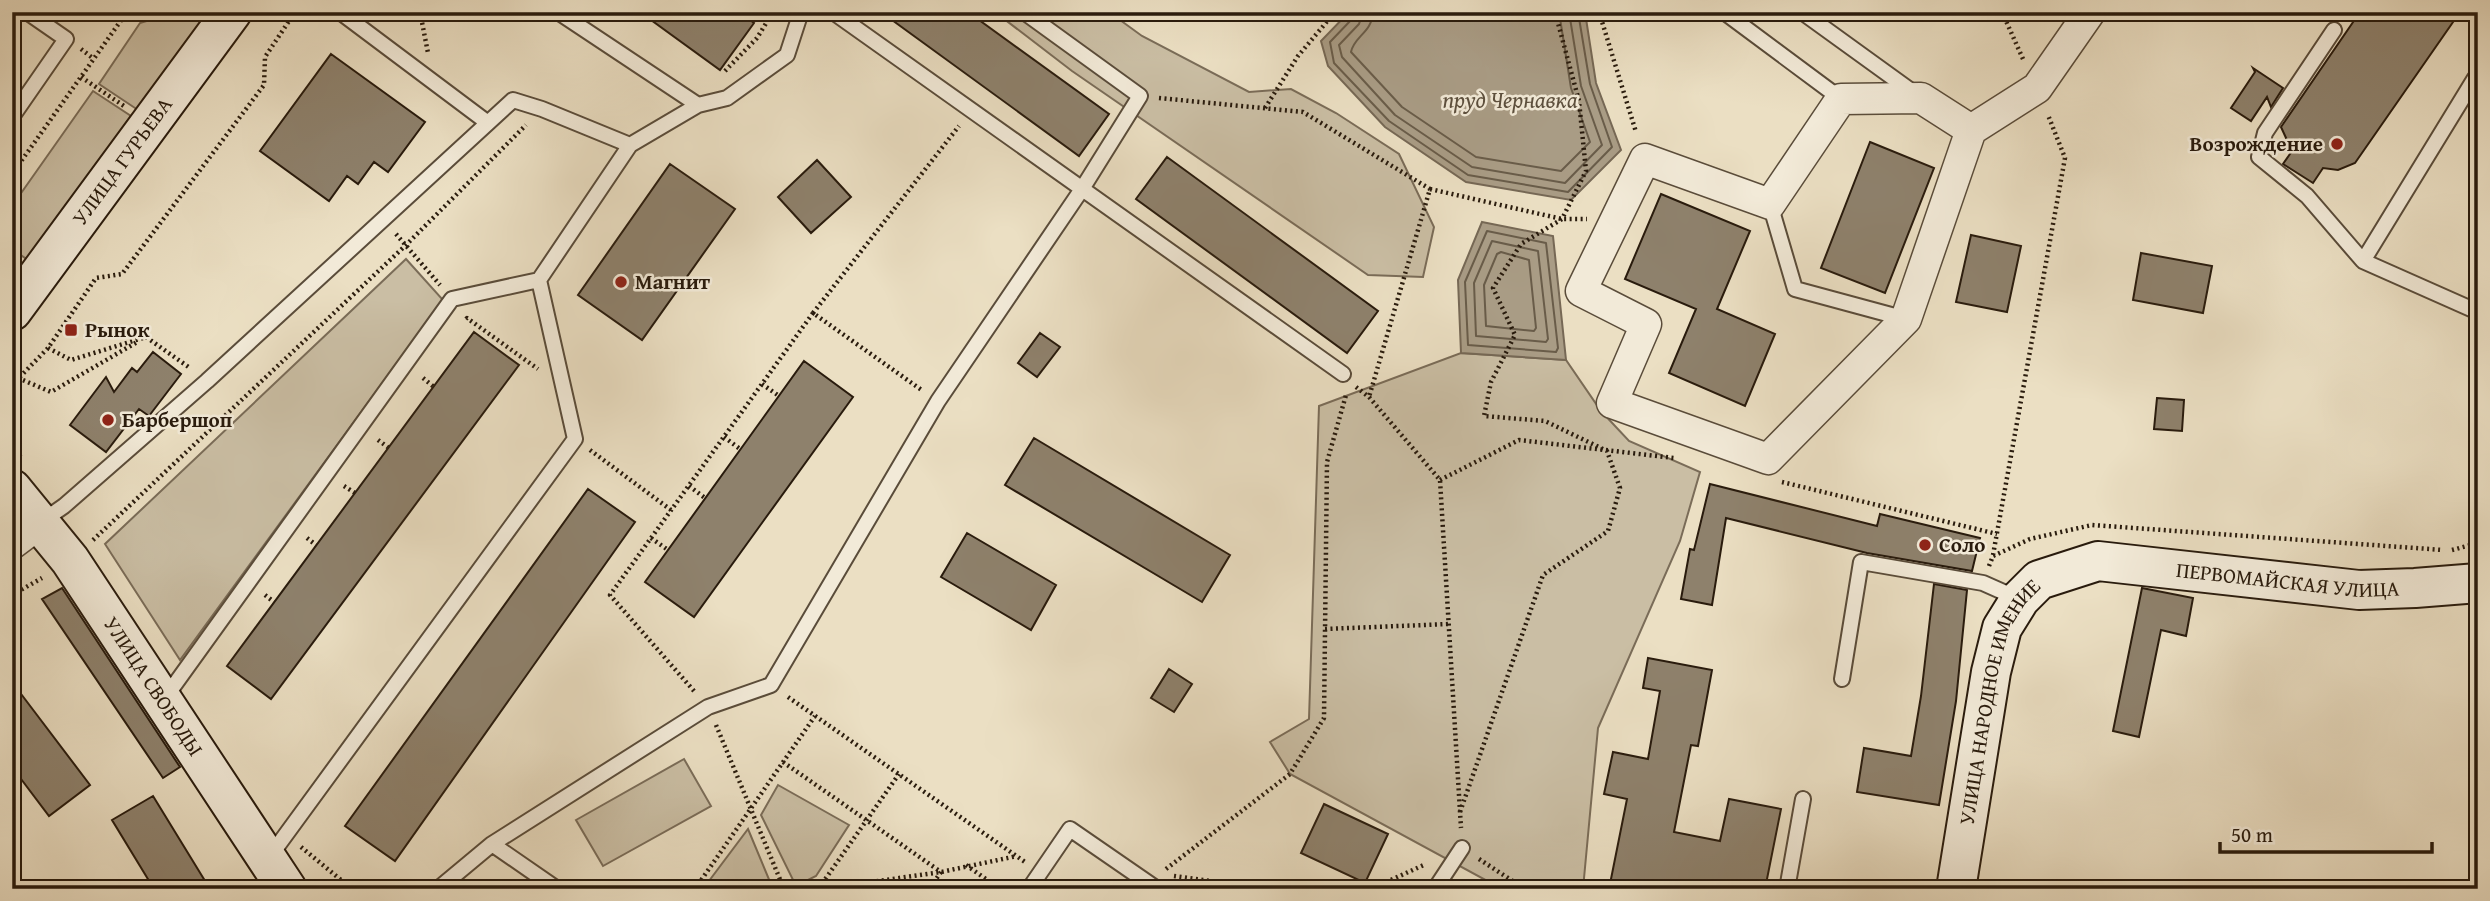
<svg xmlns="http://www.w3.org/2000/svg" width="2490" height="901" font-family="'Gentium Book Plus',serif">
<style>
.green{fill:#cabea4;stroke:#7a6c58;stroke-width:2}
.water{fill:#a99c85;stroke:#766855;stroke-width:2}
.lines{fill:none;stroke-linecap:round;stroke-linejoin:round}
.shore{stroke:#695c49;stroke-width:2}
.building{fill:#8e816c;stroke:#291b0d;stroke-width:2}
.lane-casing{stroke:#5a4c3a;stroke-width:18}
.street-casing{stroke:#5a4c3a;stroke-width:33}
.secondary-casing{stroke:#291b0d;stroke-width:42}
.path{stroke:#291b0d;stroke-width:4.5;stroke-dasharray:2 3.5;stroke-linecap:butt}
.lane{stroke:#f2ead8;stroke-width:14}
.street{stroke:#f2ead8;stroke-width:30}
.secondary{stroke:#f2ead8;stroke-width:38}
.path-bridge{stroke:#291b0d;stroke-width:4.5;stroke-dasharray:2 3.5;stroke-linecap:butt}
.poi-dot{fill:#8f2418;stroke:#f2ead8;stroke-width:2.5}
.labels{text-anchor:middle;stroke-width:5;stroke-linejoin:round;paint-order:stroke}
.poi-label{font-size:21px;font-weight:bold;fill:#291b0d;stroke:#f2ead8;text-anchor:start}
.street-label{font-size:21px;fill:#291b0d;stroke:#f2ead8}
.water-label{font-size:23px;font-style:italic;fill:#5c4f3d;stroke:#f2ead8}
</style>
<rect width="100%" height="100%" fill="#ebdfc3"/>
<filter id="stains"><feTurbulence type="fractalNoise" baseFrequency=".00286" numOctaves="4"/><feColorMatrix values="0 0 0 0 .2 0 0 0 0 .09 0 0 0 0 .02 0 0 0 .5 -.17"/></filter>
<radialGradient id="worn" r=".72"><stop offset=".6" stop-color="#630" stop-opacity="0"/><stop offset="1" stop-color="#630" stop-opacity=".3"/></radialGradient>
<path class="green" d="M 176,12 L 209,12 L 138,110 L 99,84 L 140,23 Z
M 995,12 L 1109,12 L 1142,36 L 1249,92 L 1291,89 L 1336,113 L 1399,154 L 1434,227 L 1423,277 L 1368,275 L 1072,71 Z
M 93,91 L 131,116 L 28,260 L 12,249 L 12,206 Z
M 406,259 L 443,300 L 180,660 L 105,544 Z
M 1461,353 L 1566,360 L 1601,411 L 1629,441 L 1700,472 L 1680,541 L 1598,728 L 1583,889 L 1502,889 L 1290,774 L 1270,742 L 1309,719 L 1319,406 Z
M 684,759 L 711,806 L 603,866 L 576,820 Z
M 778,785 L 849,825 L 816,876 L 796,886 L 761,815 Z
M 748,829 L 773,889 L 703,889 Z"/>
<path class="water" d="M 1349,12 L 1585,12 L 1596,83 L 1621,150 L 1571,200 L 1466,182 L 1385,127 L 1328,66 L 1321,41 Z
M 1482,222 L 1553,236 L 1566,360 L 1461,353 L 1458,280 Z"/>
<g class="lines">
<path class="shore" d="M 1354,12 L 1352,19 L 1330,42 L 1334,63 L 1389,121 L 1468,175 L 1568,192 L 1612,147 L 1590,84 L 1578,12
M 1363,12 L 1359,24 L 1339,45 L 1342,57 L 1395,115 L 1472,167 L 1565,183 L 1602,145 L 1581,86 L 1569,12
M 1373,12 C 1372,33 1354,36 1351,52 L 1402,107 L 1476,157 L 1561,171 L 1590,142 L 1571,88 L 1559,12
M 1487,231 L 1546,243 L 1558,348 L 1556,352 L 1468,345 L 1465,282 Z
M 1492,241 L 1538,251 L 1548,339 L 1546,342 L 1476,336 L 1474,283 Z
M 1501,252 L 1529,260 L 1536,328 L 1534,331 L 1486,326 L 1484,285 L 1497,254 Z"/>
</g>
<path class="building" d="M 640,12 L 740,12 L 754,23 L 720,70 Z
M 881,12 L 968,12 L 1109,114 L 1079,156 Z
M 2360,12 L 2460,12 L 2355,163 L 2338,170 L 2323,168 L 2313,183 L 2283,164 L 2292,151 L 2281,127 Z
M 331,54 L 425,122 L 388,172 L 374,162 L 358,184 L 347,176 L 329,201 L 260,151 Z
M 2253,68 L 2283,88 L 2271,107 L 2267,97 L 2251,121 L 2231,108 L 2255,72 Z
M 1870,142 L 1934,168 L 1885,293 L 1821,268 Z
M 1167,157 L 1378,311 L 1347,353 L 1136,199 Z
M 817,160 L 851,197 L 811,233 L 778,197 Z
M 670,164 L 735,209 L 642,340 L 578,295 Z
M 1661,194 L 1750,231 L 1717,309 L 1775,334 L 1745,406 L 1669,373 L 1696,309 L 1625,279 Z
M 1971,235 L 2021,246 L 2007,312 L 1956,302 Z
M 2141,253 L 2212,266 L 2203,313 L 2133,300 Z
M 474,332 L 519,365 L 271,699 L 227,666 Z
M 1040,333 L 1060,347 L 1037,377 L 1018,363 Z
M 153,352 L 181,374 L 149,416 L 139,409 L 106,452 L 70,425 L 106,377 L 114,392 L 132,368 L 137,372 Z
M 804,361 L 853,397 L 694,617 L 645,582 Z
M 2157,398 L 2184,400 L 2182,431 L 2154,429 Z
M 1034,438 L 1230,555 L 1202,602 L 1005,485 Z
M 1710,484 L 1877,526 L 1880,514 L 1980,538 L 1972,571 L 1867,553 L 1726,518 L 1712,605 L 1681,599 L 1690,549 L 1694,550 Z
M 588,489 L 635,522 L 395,861 L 345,826 Z
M 967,533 L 1056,585 L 1031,630 L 941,577 Z
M 1934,584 L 1967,590 L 1956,701 L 1939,805 L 1857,792 L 1864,748 L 1911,756 L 1921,696 Z
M 62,588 L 180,767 L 163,778 L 42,599 Z
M 2142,588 L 2193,598 L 2186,636 L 2161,630 L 2139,737 L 2113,731 Z
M 1648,658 L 1712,670 L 1698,746 L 1691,745 L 1674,832 L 1720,841 L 1729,799 L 1781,809 L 1765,889 L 1609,889 L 1627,799 L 1604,794 L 1613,752 L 1648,759 L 1660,691 L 1643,688 Z
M 1169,669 L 1192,684 L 1174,712 L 1151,698 Z
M 12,682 L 90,785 L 49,816 L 12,767 Z
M 153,796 L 210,889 L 154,889 L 112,820 Z
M 1324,804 L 1388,834 L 1365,883 L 1301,853 Z"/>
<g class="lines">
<defs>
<path id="lane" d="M 340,12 L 488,123
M 558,12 L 698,105
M 833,12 L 1343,374
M 1724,12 L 1841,99
M 1802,12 L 1914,93
M 2334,30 L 2265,133 L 2259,157 L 2307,196 L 2363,261
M 2475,78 L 2363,261 L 2478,312
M 12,117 L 66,39 L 27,12
M 1770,204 L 1795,289 L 1906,319
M 41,522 L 64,506 L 207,381 L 513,100 L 542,109 L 630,145
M 1842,679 L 1861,562 L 1983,583 L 2019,599
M 165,698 L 452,299 L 539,280
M 492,844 L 557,889
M 268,859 L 575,439 L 539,280 L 630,145 L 698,105 L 727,98 L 787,55 L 801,12
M 438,889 L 492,844 L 708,707 L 771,685 L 938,401 L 1082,189 L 1140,96 L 1024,12
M 1029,889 L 1070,829 L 1157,889
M 1435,889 L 1462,848
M 1787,889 L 1803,799"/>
<path id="street" d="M 1971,130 L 1921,98 L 1841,99 L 1770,204 L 1645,159 L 1581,291 L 1646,324 L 1612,403 L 1768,459 L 1906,319 L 1971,130 L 2037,88 L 2090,12
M 12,544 L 40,523"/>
<g id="secondary">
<path id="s1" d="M 12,311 L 232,12"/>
<path id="s2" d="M 12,489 L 70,560 L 287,889"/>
<path id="s3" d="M 1956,889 L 1991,672 L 2002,628 L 2020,599 L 2039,580 L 2098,561 L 2359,590 L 2415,588 L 2478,583"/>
</g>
</defs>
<use href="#lane" class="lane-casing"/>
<use href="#street" class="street-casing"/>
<use href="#secondary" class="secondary-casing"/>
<path class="path" d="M 420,12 L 428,53
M 1599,12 L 1636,132
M 2002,12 L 2023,59
M 81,49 L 94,59
M 725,71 L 757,38 L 773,12
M 81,77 L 124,106
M 1159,98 L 1303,112 L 1430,189 L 1369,397
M 1265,108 L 1298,56 L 1335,12
M 12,174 L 127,12
M 1430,189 L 1562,219 L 1587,219
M 396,234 L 440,285
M 813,313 L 959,126
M 466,319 L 467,318 L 538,369
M 48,348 L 71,360 L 146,337 L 190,368
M 18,378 L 51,392 L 139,341
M 423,378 L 434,387
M 762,384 L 779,396
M 12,385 L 48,348 L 96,278 L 122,274 L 264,85 L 265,57 L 295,12
M 1356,387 L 1369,397 L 1440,480 L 1461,828
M 724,437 L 740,449
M 378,440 L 389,448
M 12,447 L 21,457
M 590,450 L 671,510
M 1440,480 L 1519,440 L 1674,458
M 1782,482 L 1997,534
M 344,486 L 355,493
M 689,486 L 705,498
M 307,538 L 316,545
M 651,538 L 668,550
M 93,540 L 406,245 L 526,125
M 2452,550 L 2478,543
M 1993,555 L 2065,158 L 2048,115
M 1989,566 L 1993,556 L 2030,539 L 2092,525 L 2443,550
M 12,595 L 42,578
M 265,595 L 274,602
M 1325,629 L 1449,624
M 694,691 L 610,595 L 813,313 L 923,391
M 788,697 L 1025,862
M 716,725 L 784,889
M 783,762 L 941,872 L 929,889
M 301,847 L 352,889
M 1479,859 L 1525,889
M 966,865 L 1000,889
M 1166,869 L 1290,774 L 1324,718 L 1327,462 L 1346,395
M 1174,876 L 1270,889
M 819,888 L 899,774
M 695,889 L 815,716
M 822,889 L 941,872 L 1017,856
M 1371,889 L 1426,864"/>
<use href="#lane" class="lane"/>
<use href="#street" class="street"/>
<use href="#secondary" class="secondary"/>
<path class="path-bridge" d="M 1460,812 L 1543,575 L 1608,531 L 1620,488 L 1607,451 L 1545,421 L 1484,416 L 1491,382 L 1515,335 L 1493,288 L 1521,244 L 1562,219 L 1586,171 L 1579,101 L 1555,12"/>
</g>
<g class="poi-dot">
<circle cx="2337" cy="144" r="7"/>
<circle cx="621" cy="282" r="7"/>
<rect x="64" y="323" width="14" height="14" rx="3.5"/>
<circle cx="108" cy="420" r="7"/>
<circle cx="1925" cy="545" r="7"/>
</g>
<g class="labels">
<g class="poi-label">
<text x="2323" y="151" text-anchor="end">Возрождение</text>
<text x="635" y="289">Магнит</text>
<text x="85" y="337">Рынок</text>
<text x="122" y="427">Барбершоп</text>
<text x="1939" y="552">Соло</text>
</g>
<g class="street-label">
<text dy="7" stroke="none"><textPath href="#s1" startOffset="186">УЛИЦА ГУРЬЕВА</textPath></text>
<text dy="7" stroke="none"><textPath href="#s3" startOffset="579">ПЕРВОМАЙСКАЯ УЛИЦА</textPath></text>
<text dy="7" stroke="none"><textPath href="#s2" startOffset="243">УЛИЦА СВОБОДЫ</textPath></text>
<text dy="7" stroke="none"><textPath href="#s3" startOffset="194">УЛИЦА НАРОДНОЕ ИМЕНИЕ</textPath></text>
</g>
<g class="water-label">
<text x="1510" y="108">пруд Чернавка</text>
</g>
</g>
<rect width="2490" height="901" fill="none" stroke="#ebdfc3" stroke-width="42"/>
<rect x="14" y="14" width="2462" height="873" fill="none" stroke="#291b0d" stroke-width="3.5"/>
<rect x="21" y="21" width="2448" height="859" fill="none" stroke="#291b0d" stroke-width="2"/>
<path d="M2220 842v10h212v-10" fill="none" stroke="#291b0d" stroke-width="3.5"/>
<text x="2231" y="842" font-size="21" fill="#291b0d" stroke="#f2ead8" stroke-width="5" paint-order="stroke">50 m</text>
<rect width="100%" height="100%" filter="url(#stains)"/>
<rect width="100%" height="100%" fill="url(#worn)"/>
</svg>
